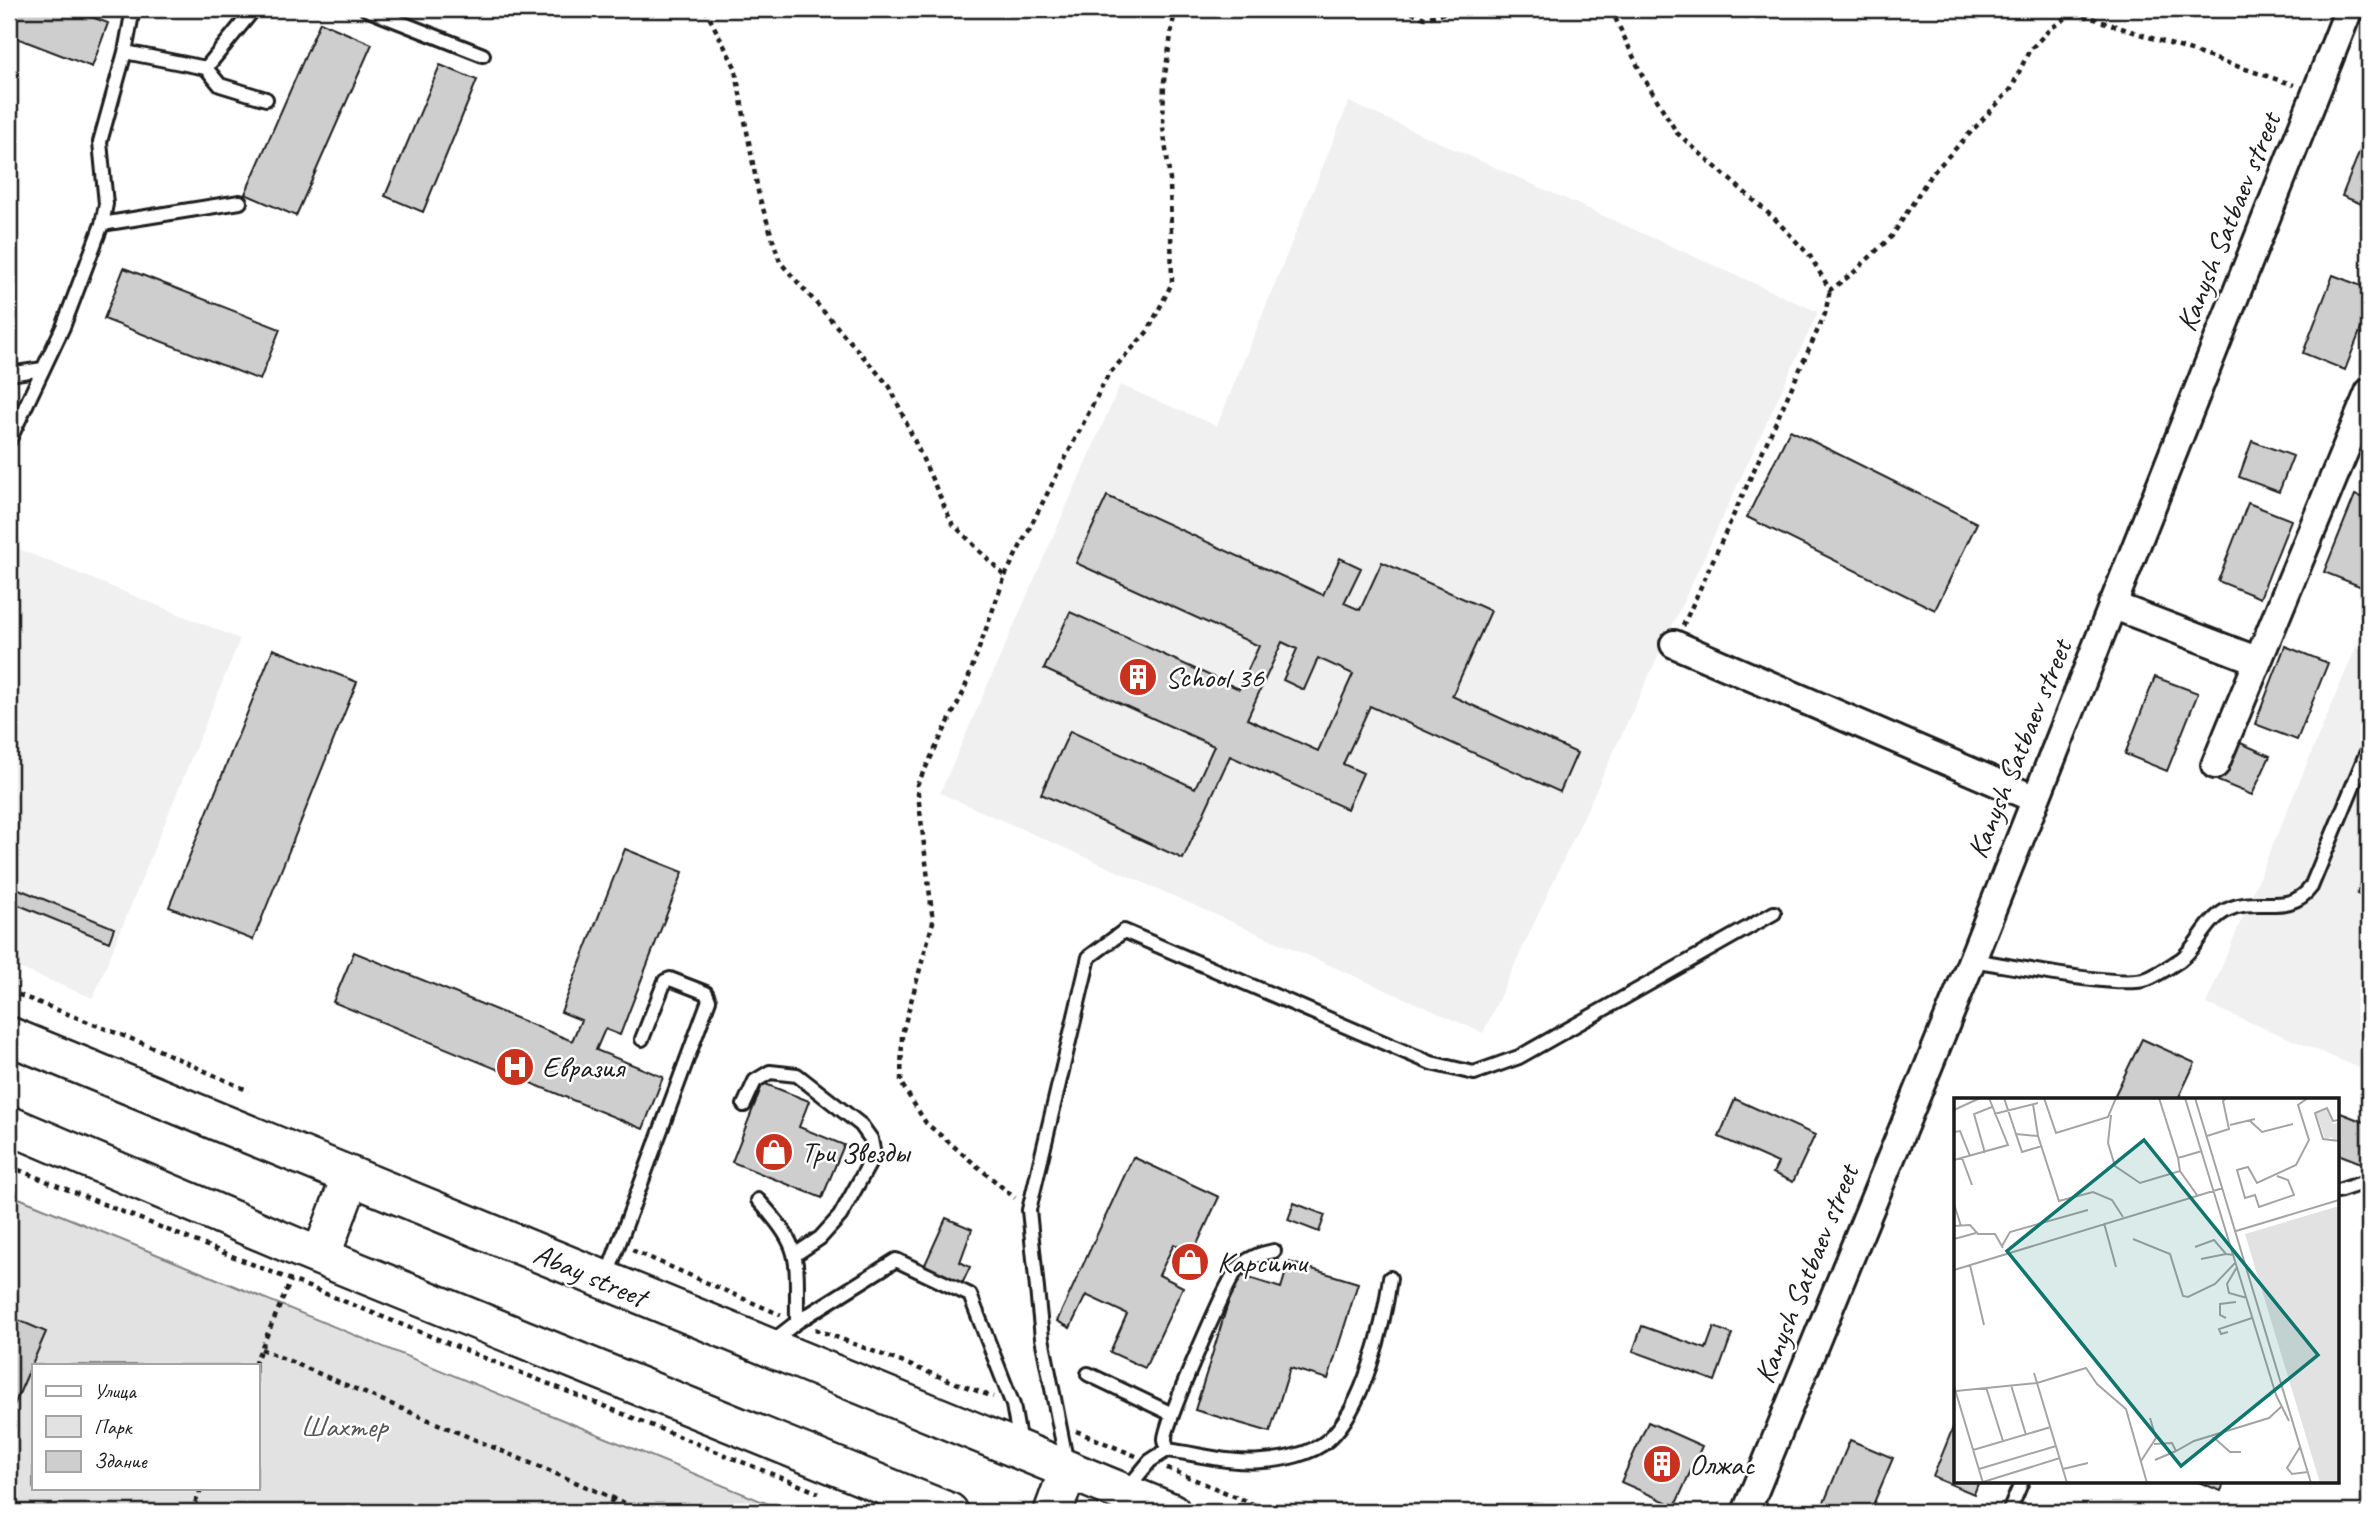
<svg xmlns="http://www.w3.org/2000/svg" width="2378" height="1521" font-family="Caveat,sans-serif">
<style>
.built{fill:#f0f0f0}
.green{fill:#e2e2e2;stroke:#7f7f7f;stroke-width:2;fill-rule:evenodd}
.building{fill:#cecece;stroke:#1c1c1c;stroke-width:2;fill-rule:evenodd}
.lines{fill:none;stroke-linecap:round;stroke-linejoin:round}
.lane-casing{stroke:#1c1c1c;stroke-width:18}
.street-casing{stroke:#1c1c1c;stroke-width:32}
.secondary-casing{stroke:#1c1c1c;stroke-width:42}
.path{stroke:#1c1c1c;stroke-width:4.5;stroke-dasharray:5 5;stroke-linecap:butt}
.lane{stroke:#fff;stroke-width:12}
.street{stroke:#fff;stroke-width:26}
.secondary{stroke:#fff;stroke-width:37}
.labels{text-anchor:middle;stroke-width:5;stroke-linejoin:round;paint-order:stroke}
.street-label{font-size:30px;fill:#1c1c1c;stroke:#fff}
.poi-label{font-size:30px;fill:#1c1c1c;stroke:#fff;text-anchor:start}
.park-label{font-size:30px;fill:#575757;stroke:#fff}
.inset-road{fill:none;stroke:#a4a4a4;stroke-width:2}
.view{fill:#0f766e;fill-opacity:0.15;stroke:#0f766e;stroke-width:3.5}
.inset-edge{fill:none;stroke:#1c1c1c;stroke-width:3.5}
</style>
<rect width="100%" height="100%" fill="#fff"/>
<filter id="ink" filterUnits="userSpaceOnUse"><feTurbulence type="fractalNoise" baseFrequency=".0143" numOctaves="2"/><feDisplacementMap in="SourceGraphic" scale="14" xChannelSelector="R" yChannelSelector="G"/><feConvolveMatrix kernelMatrix="1 2 1 2 8 2 1 2 1" color-interpolation-filters="sRGB"/></filter>
<g filter="url(#ink)">
<path class="built" d="M 1349,102 L 1818,312 L 1483,1033 L 940,793 L 1120,385 L 1217,426 Z
M 9,545 L 240,639 L 93,998 L 9,964 Z
M 2369,616 L 2369,1072 L 2206,1004 Z"/>
<path class="green" d="M 9,1194 L 788,1512 L 9,1512 ZM 33,1365 L 257,1365 L 257,1488 L 33,1488 Z"/>
<path class="building" d="M 9,9 L 70,9 L 108,23 L 92,67 L 9,35 Z
M 320,22 L 372,44 L 296,216 L 245,194 Z
M 440,65 L 477,80 L 423,212 L 385,196 Z
M 2369,127 L 2369,207 L 2342,196 Z
M 124,268 L 280,329 L 260,380 L 104,319 Z
M 2333,275 L 2369,289 L 2369,308 L 2345,370 L 2303,353 Z
M 1790,430 L 1977,523 L 1935,610 L 1747,517 Z
M 2252,441 L 2293,456 L 2279,492 L 2239,477 Z
M 2355,495 L 2369,500 L 2367,589 L 2324,572 Z
M 1107,496 L 1323,595 L 1340,558 L 1361,568 L 1344,603 L 1360,610 L 1382,562 L 1491,611 L 1452,696 L 1577,753 L 1560,792 L 1370,706 L 1343,764 L 1363,773 L 1347,809 L 1230,756 L 1183,859 L 1041,794 L 1070,731 L 1195,788 L 1214,746 L 1044,669 L 1070,612 L 1239,689 L 1259,646 L 1076,563 ZM 1282,642 L 1297,649 L 1283,680 L 1304,690 L 1318,658 L 1353,674 L 1318,751 L 1247,719 Z
M 2248,503 L 2291,520 L 2260,598 L 2218,581 Z
M 2285,646 L 2328,663 L 2297,740 L 2255,724 Z
M 273,649 L 357,682 L 253,940 L 169,907 Z
M 2155,677 L 2198,693 L 2167,771 L 2125,754 Z
M 2236,741 L 2270,756 L 2252,795 L 2218,781 Z
M 625,849 L 683,872 L 620,1035 L 605,1029 L 596,1050 L 663,1077 L 643,1129 L 333,1002 L 354,952 L 572,1041 L 581,1020 L 561,1012 Z
M 2369,863 L 2369,899 L 2357,894 Z
M 9,885 L 114,928 L 109,942 L 9,901 Z
M 2142,1039 L 2195,1063 L 2178,1099 L 2113,1099 Z
M 763,1083 L 809,1101 L 799,1127 L 844,1145 L 822,1198 L 732,1162 Z
M 1735,1099 L 1815,1135 L 1793,1182 L 1773,1173 L 1778,1163 L 1719,1137 Z
M 2338,1112 L 2369,1124 L 2369,1166 L 2338,1154 Z
M 1133,1157 L 1219,1197 L 1193,1253 L 1174,1244 L 1159,1275 L 1183,1287 L 1145,1368 L 1110,1352 L 1127,1314 L 1086,1295 L 1070,1328 L 1057,1321 Z
M 1294,1203 L 1325,1215 L 1319,1232 L 1288,1220 Z
M 946,1218 L 972,1229 L 960,1262 L 970,1267 L 961,1286 L 923,1269 Z
M 1289,1262 L 1358,1283 L 1328,1379 L 1290,1368 L 1270,1432 L 1195,1410 L 1237,1274 L 1281,1288 Z
M 9,1316 L 46,1332 L 9,1417 Z
M 1642,1326 L 1706,1349 L 1714,1327 L 1732,1334 L 1715,1381 L 1633,1351 Z
M 1956,1420 L 1956,1481 L 1979,1481 L 1974,1494 L 1933,1477 Z
M 1648,1422 L 1702,1446 L 1675,1506 L 1621,1482 Z
M 1850,1440 L 1893,1458 L 1870,1512 L 1820,1512 Z
M 2196,1481 L 2225,1481 L 2221,1491 Z
M 2369,1497 L 2369,1512 L 2357,1512 Z"/>
<g class="lines">
<defs>
<path id="lane" d="M 366,9 L 483,55
M 125,52 L 133,9
M 206,68 L 220,85 L 266,99
M 102,224 L 240,202
M 9,374 L 43,369
M 9,441 L 63,327 L 102,224 L 106,204 L 100,142 L 125,52 L 206,68 L 254,9
M 1972,960 C 2007,965 2119,989 2147,979 C 2158,975 2170,966 2180,960 C 2198,947 2206,920 2227,910 C 2256,895 2289,917 2311,887 L 2369,747
M 744,1105 L 755,1081 L 770,1072 L 797,1075 L 861,1125 L 871,1139 L 874,1155 L 840,1216 L 820,1238 L 796,1254
M 2338,1191 L 2359,1184 L 2369,1188
M 758,1200 C 804,1249 796,1258 797,1322
M 606,1278 L 709,1000 L 706,993 L 670,979 L 665,981 L 642,1039
M 770,1343 L 797,1322 L 896,1260 L 970,1295 L 1013,1405 L 1020,1444
M 1088,1374 L 1172,1414
M 1167,1450 C 1167,1448 1165,1441 1165,1439 C 1165,1424 1226,1282 1237,1270 C 1247,1258 1259,1254 1274,1251
M 1067,1464 L 1042,1338 L 1029,1210 L 1089,957 L 1124,931 L 1431,1063 L 1474,1073 L 1519,1057 L 1774,913
M 1126,1490 L 1150,1461 L 1167,1450 C 1199,1454 1230,1464 1262,1461 C 1282,1460 1312,1454 1328,1440 C 1364,1408 1384,1325 1390,1278
M 2009,1512 L 2022,1481"/>
<path id="street" d="M 2112,605 L 2256,660
M 1674,644 L 2035,799
M 2215,765 L 2369,392
M 1746,1512 L 1972,960 L 2349,9"/>
<path id="secondary" d="M 9,1036 L 1171,1512
M 9,1125 L 299,1248 L 949,1512
M 321,1256 L 351,1176
M 1053,1512 L 1068,1471"/>
</defs>
<use href="#lane" class="lane-casing"/>
<use href="#street" class="street-casing"/>
<use href="#secondary" class="secondary-casing"/>
<path class="path" d="M 705,9 L 735,67 L 759,196 L 780,262 L 890,387 L 952,523 L 1005,576 L 963,693 L 917,785 L 933,922 L 902,1034 L 901,1083 L 926,1123 L 1015,1198
M 1402,9 L 1425,18 L 1459,9
M 1611,9 L 1642,75 L 1677,133 L 1776,220 L 1810,256 L 1830,290 L 1852,274 L 1892,236 L 1930,176 L 2011,89 L 2029,51 L 2050,29 L 2075,12
M 2064,9 L 2294,85
M 1005,576 L 1108,375 L 1148,331 L 1172,283 L 1170,180 L 1163,127 L 1164,81 L 1175,9
M 1683,626 L 1825,314 L 1830,290
M 9,991 L 152,1047 L 249,1091
M 9,1166 L 819,1493
M 632,1250 L 781,1315
M 815,1329 L 993,1397
M 261,1349 L 646,1512
M 254,1365 L 291,1280
M 1076,1431 L 1136,1456
M 1167,1468 L 1272,1512
M 191,1512 L 202,1488
M 606,1512 L 613,1498"/>
<use href="#lane" class="lane"/>
<use href="#street" class="street"/>
<use href="#secondary" class="secondary"/>
</g>
</g>
<defs>
<symbol id="building-disc" viewBox="-11 -11 22 22"><circle r="9.5" fill="#c8321e" stroke="#fff"/><path d="M-4-6H4V6H1V3H-1V6H-4ZM-2.5-4.3h1.7v1.8h-1.7ZM.8-4.3h1.7v1.8H.8ZM-2.5-1h1.7V.8h-1.7ZM.8-1h1.7V.8H.8Z" fill="#fff"/></symbol>
<symbol id="hospital-disc" viewBox="-11 -11 22 22"><circle r="9.5" fill="#c8321e" stroke="#fff"/><path d="M-5-5h3v3.5h4V-5h3V5h-3V1.5h-4V5h-3Z" fill="#fff"/></symbol>
<symbol id="shop-disc" viewBox="-11 -11 22 22"><circle r="9.5" fill="#c8321e" stroke="#fff"/><path d="M-5-2.5h2.3a2.7 3.5 0 0 1 5.4 0H5L5.5 6h-11ZM-1.5-2.5h3a1.5 2.3 0 0 0-3 0Z" fill="#fff"/></symbol>
</defs>
<g fill-rule="evenodd">
<use href="#building-disc" x="1116" y="655" width="44" height="44"/>
<use href="#hospital-disc" x="493" y="1045" width="44" height="44"/>
<use href="#shop-disc" x="752" y="1130" width="44" height="44"/>
<use href="#shop-disc" x="1168" y="1240" width="44" height="44"/>
<use href="#building-disc" x="1640" y="1442" width="44" height="44"/>
</g>
<g class="labels">
<g class="street-label">
<text transform="translate(2228 222) rotate(-68)" y="10">Kanysh Satbaev street</text>
<text transform="translate(2019 749) rotate(-68)" y="10">Kanysh Satbaev street</text>
<text transform="translate(1806 1274) rotate(-68)" y="10">Kanysh Satbaev street</text>
<text transform="translate(590 1275) rotate(23)" y="10">Abay street</text>
</g>
<g class="poi-label">
<text x="1165" y="687">School 36</text>
<text x="542" y="1077">Евразия</text>
<text x="801" y="1162">Три Звезды</text>
<text x="1217" y="1272">Карсити</text>
<text x="1689" y="1474">Олжас</text>
</g>
<g class="park-label">
<text x="344" y="1436">Шахтер</text>
</g>
</g>
<g transform="translate(1954 1098)">
<rect width="385" height="385" fill="#fff"/>
<path d="M 373,11 L 379,26 L 385,24 L 385,41 L 379,43 L 378,39 L 371,41 L 362,15 ZM 385,108 L 385,385 L 366,385 L 291,136 Z" fill="#e2e2e2"/>
<path class="inset-road" d="M 50,0 L 68,54 L 88,48M 90,0 L 102,35 L 154,19 L 162,0M 205,0 L 224,60 L 248,53M 231,0 L 322,297 L 335,323M 241,0 L 357,385M 79,6 L 84,38M 0,12 L 26,0M 40,16 L 84,5M 157,17 L 154,45 L 161,68 L 186,85 L 226,73M 295,22 L 308,34 L 339,26M 276,27 L 301,21M 0,34 L 6,33 L 16,58M 62,36 L 84,38 L 105,103 L 139,94 L 158,102 L 169,119M 253,38 L 275,31 L 269,3 L 272,0M 385,43 L 369,41 L 361,15 L 373,10 L 379,23 L 385,22M 31,55 L 20,16 L 38,9M 8,60 L 18,87M 224,60 L 226,73 L 243,97M 0,62 L 54,47 L 35,0M 323,78 L 334,82 L 340,97 L 305,109 L 301,97 L 291,100 L 283,72 L 294,69 L 303,85 L 342,67 L 355,42 L 344,7 L 354,0M 0,106 L 7,128M 150,125 L 162,169M 0,128 L 16,127 L 24,136 L 41,136 L 49,150M 282,133 L 385,102M 0,141 L 22,135M 179,141 L 216,156 L 229,198 L 234,199 L 261,186 L 282,164M 48,148 L 56,134 L 134,112M 241,149 L 260,142 L 272,156 L 280,157M 247,161 L 272,156M 16,167 L 30,227M 283,169 L 273,186 L 275,195 L 293,200M 0,172 L 269,90M 272,220 L 266,217 L 266,206 L 282,204M 274,234 L 267,236 L 265,231 L 298,220M 80,275 L 113,385M 57,287 L 72,337M 0,288 L 29,385M 32,289 L 49,343M 2,293 L 83,285 L 132,270 L 143,286 L 172,311 L 193,385M 257,337 L 276,354 L 287,354M 200,346 L 218,345 L 222,353 L 240,343 L 315,320 L 328,308M 346,349 L 333,370 L 338,376 L 354,374M 19,352 L 97,329M 201,362 L 222,353M 187,363 L 202,340 L 196,320M 25,371 L 102,348M 109,371 L 134,365M 29,384 L 106,360"/>
<path class="view" d="M 190,42 L 364,257 L 227,368 L 53,153 Z"/>
<rect width="385" height="385" class="inset-edge"/>
</g>
<rect width="2378" height="1521" fill="none" stroke="#fff" stroke-width="35"/>
<rect x="18" y="18" width="2343" height="1486" fill="none" stroke="#1c1c1c" stroke-width="2.5" filter="url(#ink)"/>
<rect x="32" y="1364" width="228" height="126" fill="#ffffff" stroke="#a4a4a4" stroke-width="2"/>
<rect x="46" y="1386" width="35" height="10" fill="#ffffff" stroke="#a4a4a4" stroke-width="2"/>
<text x="94" y="1398" font-size="21" fill="#1c1c1c">Улица</text>
<rect x="46" y="1416" width="35" height="21" fill="#e2e2e2" stroke="#a4a4a4" stroke-width="2"/>
<text x="94" y="1434" font-size="21" fill="#1c1c1c">Парк</text>
<rect x="46" y="1451" width="35" height="21" fill="#cecece" stroke="#a4a4a4" stroke-width="2"/>
<text x="94" y="1468" font-size="21" fill="#1c1c1c">Здание</text>
</svg>
